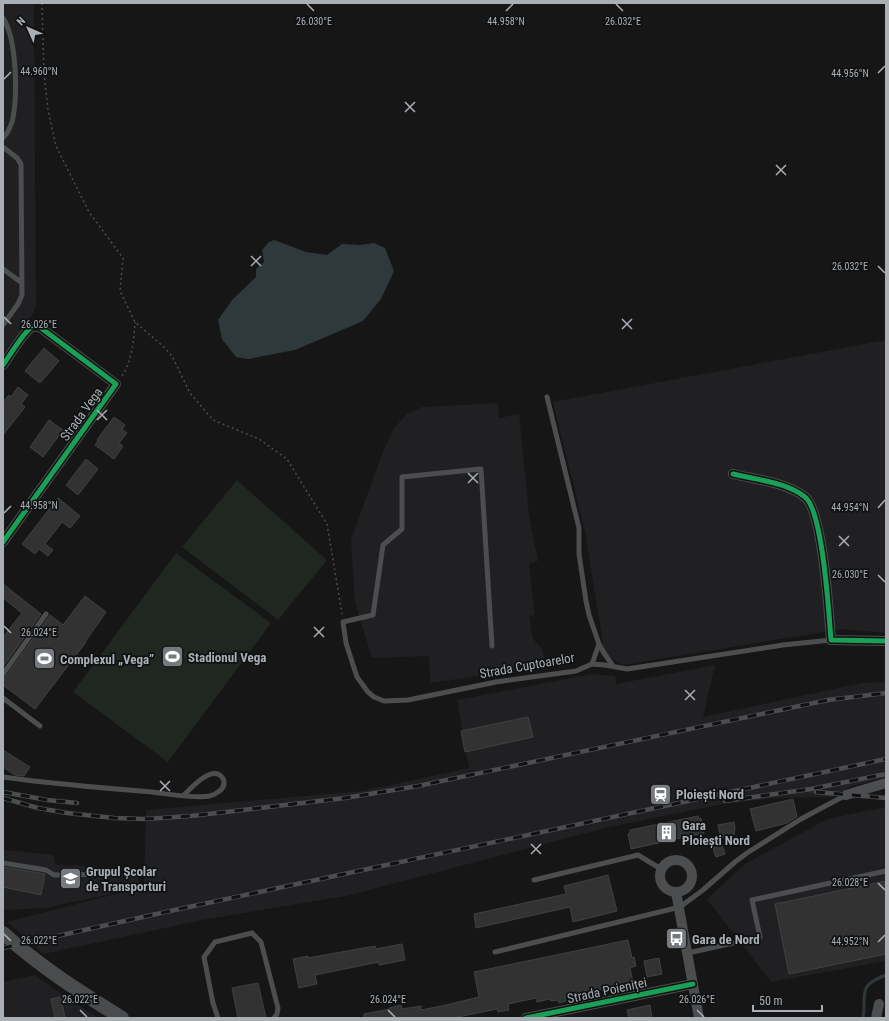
<svg xmlns="http://www.w3.org/2000/svg" width="889" height="1021" font-family="'Roboto Condensed',sans-serif">
<style>
.built{fill:#202022}
.green{fill:#202620}
.water{fill:#2f393c}
.lines{fill:none;stroke-linecap:round;stroke-linejoin:round}
.stream{stroke:#2f393c;stroke-width:3}
.building{fill:#323233;stroke:#3f4142}
.path{stroke:#4c4d4f;stroke-width:1.5;stroke-dasharray:2 3;stroke-linecap:butt}
.lane{stroke:#4b4d4f;stroke-width:5}
.street{stroke:#4b4d4f;stroke-width:10}
.secondary{stroke:#494b4c;stroke-width:14}
.rail-casing{stroke:#4c4d4f;stroke-width:4.5}
.rail{stroke:#101112;stroke-width:3;stroke-dasharray:9;stroke-linecap:butt}
.cycleway-casing{stroke:#101112;stroke-width:8}
.cycleway{stroke:#1a9f57;stroke-width:5}
.ticks{fill:none;stroke:#a9afb5;stroke-width:1.5}
.labels{text-anchor:middle;stroke-width:3.5;stroke-linejoin:round;paint-order:stroke}
.street-label{font-size:13px;fill:#a9afb5;stroke:#101112}
.poi-label{font-size:13px;font-weight:bold;fill:#a9afb5;stroke:#101112;text-anchor:start}
.ticks-label{font-size:10px;text-anchor:middle;fill:#a9afb5;stroke:#101112;stroke-width:3.5;stroke-linejoin:round;paint-order:stroke}
</style>
<rect width="100%" height="100%" fill="#161616"/>
<path class="built" d="M 3,3 L 34,3 L 36,305 L 34,312 L 3,354 Z
M 886,340 L 886,633 L 842,629 L 622,665 L 612,659 L 604,650 L 585,532 L 553,402 Z
M 498,403 L 499,418 L 519,414 L 529,515 L 538,561 L 529,564 L 535,615 L 529,616 L 533,639 L 543,650 L 545,666 L 430,683 L 429,656 L 372,658 L 355,602 L 351,539 L 384,449 L 395,427 L 407,414 L 422,407 Z
M 715,665 L 703,717 L 862,683 L 886,682 L 886,778 L 852,786 L 832,797 L 778,798 L 728,803 L 609,827 L 346,896 L 202,920 L 44,954 L 7,922 L 139,888 L 45,908 L 3,910 L 3,850 L 6,850 L 52,855 L 54,857 L 54,862 L 57,865 L 137,868 L 140,888 L 144,887 L 146,810 L 363,791 L 469,768 L 457,700 L 592,674 L 615,676 L 616,684 Z
M 886,807 L 886,961 L 771,982 L 707,899 L 745,864 L 827,819 Z
M 35,975 L 70,1000 L 99,1018 L 3,1018 L 3,982 Z"/>
<path class="green" d="M 237,480 L 327,560 L 278,620 L 182,547 Z
M 176,553 L 271,623 L 168,762 L 73,692 Z"/>
<path class="water" d="M 274,240 L 306,252 L 327,255 L 342,244 L 360,245 L 374,243 L 385,248 L 394,271 L 381,299 L 363,321 L 295,350 L 248,359 L 236,357 L 222,339 L 218,320 L 232,300 L 256,277 L 256,269 L 264,262 L 262,250 L 269,242 Z"/>
<g class="lines">
<path class="stream" d="M 863,1018 C 867,994 856,986 886,975"/>
</g>
<path class="building" d="M 44,348 L 59,361 L 40,383 L 25,371 Z
M 18,387 L 28,395 L 21,404 L 25,407 L 3,435 L 3,402 L 9,395 L 11,397 Z
M 114,417 L 125,425 L 122,429 L 127,433 L 119,443 L 123,446 L 114,459 L 95,445 L 98,441 L 97,440 Z
M 49,420 L 63,430 L 43,457 L 30,447 Z
M 86,459 L 98,469 L 78,495 L 66,485 Z
M 58,498 L 80,516 L 70,528 L 62,522 L 45,544 L 53,550 L 48,556 L 39,549 L 35,554 L 22,544 Z
M 3,584 L 41,614 L 3,667 L 3,637 L 22,613 L 3,598 Z
M 85,596 L 106,612 L 85,642 L 86,642 L 35,709 L 3,685 L 3,678 L 6,676 L 50,615 L 63,625 Z
M 528,717 L 533,737 L 465,752 L 461,731 Z
M 3,750 L 30,767 L 24,776 L 15,775 L 3,767 Z
M 793,799 L 797,817 L 787,823 L 756,831 L 750,809 Z
M 698,816 L 699,819 L 701,818 L 704,833 L 631,849 L 628,834 L 630,833 L 630,830 Z
M 734,822 L 735,828 L 734,835 L 721,838 L 718,825 Z
M 722,845 L 725,854 L 716,857 L 713,848 Z
M 3,867 L 45,874 L 41,895 L 3,887 Z
M 608,875 L 617,911 L 573,922 L 570,907 L 476,928 L 474,914 L 566,894 L 564,886 Z
M 886,881 L 886,954 L 789,974 L 775,904 Z
M 628,940 L 632,958 L 634,957 L 636,966 L 630,968 L 633,982 L 565,997 L 566,1001 L 559,1003 L 558,1000 L 551,1001 L 550,999 L 537,1002 L 536,998 L 508,1004 L 509,1010 L 498,1012 L 497,1009 L 453,1018 L 364,1018 L 364,1014 L 390,1009 L 389,1008 L 401,1005 L 402,1009 L 421,1006 L 421,1010 L 442,1006 L 479,997 L 474,972 Z
M 402,944 L 405,960 L 379,965 L 379,962 L 315,975 L 317,984 L 299,988 L 293,959 L 308,956 L 308,958 L 375,946 L 376,949 Z
M 659,958 L 662,974 L 647,977 L 644,961 Z
M 258,983 L 266,1018 L 238,1018 L 232,988 Z
M 61,997 L 65,1018 L 55,1018 L 51,999 Z
M 650,1005 L 652,1018 L 629,1018 L 627,1010 Z"/>
<g class="lines">
<path class="path" d="M 42,3 L 44,74 L 48,110 L 56,146 L 89,212 L 123,258 L 120,291 L 135,322 L 165,348 L 172,356 L 190,393 L 213,420 L 259,439 L 287,459 L 327,524 L 342,614
M 122,376 C 132,360 134,341 135,322"/>
<path class="lane" d="M 3,18 C 17,39 18,98 12,122 C 10,128 7,134 3,138
M 3,147 L 17,158 L 21,164 L 22,295 L 18,304 L 3,325
M 3,269 L 22,283
M 547,397 L 579,528 L 579,554 L 586,601 L 589,615 L 599,644 L 592,664
M 599,644 L 604,653 L 613,666
M 492,646 L 481,469 L 402,477 L 402,529 L 383,545 L 373,615 L 343,622 L 346,643 L 357,677 L 368,692 L 374,697 L 384,701 L 408,700 L 496,682 L 576,671 L 592,664 L 605,665 L 627,669 L 783,645 L 831,640
M 3,674 L 46,614
M 3,698 L 40,726
M 3,777 C 53,784 102,788 152,792 C 168,794 195,799 210,796 C 216,794 225,789 224,782 C 224,780 222,777 221,776 C 211,766 191,788 184,795
M 3,863 L 46,870 L 54,875 L 111,874
M 534,880 L 638,855 L 661,869
M 495,952 L 680,907 L 703,890 L 735,862 L 747,853 L 801,819 L 846,795
M 688,953 L 760,937 L 752,900 L 886,871
M 218,1018 L 213,1003 L 204,957 L 215,942 L 252,933 L 261,942 L 278,1008 L 277,1014 L 274,1018"/>
<path class="street" d="M 3,365 C 9,357 24,331 32,327 C 35,326 38,326 41,328 L 116,384 L 3,542
M 733,474 C 757,480 786,482 805,497 C 823,511 829,615 831,640 L 886,641
M 846,795 L 886,783
M660 876a16 16 0 1 1 32 0a16 16 0 1 1-32 0Z
M 676,892 L 699,1018
M 526,1018 L 693,984
M 876,1018 L 879,1004"/>
<path class="secondary" d="M 3,933 C 39,966 80,992 122,1018"/>
<defs>
<path id="rail" d="M 3,792 L 47,800 L 77,803
M 816,792 L 886,798
M 3,798 L 38,808 L 67,813 L 114,818 L 145,819 L 191,816 L 345,798 L 418,786 L 828,700 L 886,693
M 725,801 L 811,789 L 886,774
M 3,948 L 170,911 L 886,759"/>
</defs>
<use href="#rail" class="rail-casing"/>
<use href="#rail" class="rail"/>
<defs>
<path id="cycleway" d="M 3,365 C 9,357 24,331 32,327 C 35,326 38,326 41,328 L 116,384 L 3,542
M 733,474 C 757,480 786,482 805,497 C 823,511 829,615 831,640 L 886,641
M 526,1018 L 693,984"/>
</defs>
<use href="#cycleway" class="cycleway-casing"/>
<use href="#cycleway" class="cycleway"/>
</g>
<path class="ticks" d="M 307,4 L 314,11M 616,4 L 623,11M 506,11 L 513,4M 878,73 L 885,66M 4,79 L 11,72M 405,102 L 415,112M 405,112 L 415,102M 776,165 L 786,175M 776,175 L 786,165M 251,256 L 261,266M 251,266 L 261,256M 878,266 L 885,273M 4,317 L 11,324M 622,319 L 632,329M 622,329 L 632,319M 97,410 L 107,420M 97,420 L 107,410M 468,473 L 478,483M 468,483 L 478,473M 878,508 L 885,500M 4,513 L 11,506M 839,536 L 849,546M 839,546 L 849,536M 878,575 L 885,582M 4,626 L 11,633M 314,627 L 324,637M 314,637 L 324,627M 685,690 L 695,700M 685,700 L 695,690M 160,781 L 170,791M 160,791 L 170,781M 531,844 L 541,854M 531,854 L 541,844M 878,883 L 885,890M 4,934 L 11,941M 878,942 L 885,935M 80,1010 L 87,1017M 388,1010 L 395,1017M 697,1010 L 704,1017"/>
<defs>
<symbol id="stadium-square" viewBox="-11 -11 22 22"><rect x="-9" y="-9" width="18" height="18" rx="4" fill="#76797d" stroke="#101112"/><path d="M0-5a6.5 5 0 1 0 0 10a6.5 5 0 1 0 0-10ZM-3.5-1.8h7v3.6h-7Z" fill="#fff"/></symbol>
<symbol id="station-square" viewBox="-11 -11 22 22"><rect x="-9" y="-9" width="18" height="18" rx="4" fill="#76797d" stroke="#101112"/><path d="M-3-6H3Q5-6 5-4V2Q5 4 3 4L4.5 6H3L1.5 4h-3L-3 6H-4.5L-3 4Q-5 4-5 2V-4Q-5-6-3-6ZM-3.5-4v3h7v-3ZM-3.5 1v1.5H-2V1ZM2 1v1.5H3.5V1Z" fill="#fff"/></symbol>
<symbol id="building-square" viewBox="-11 -11 22 22"><rect x="-9" y="-9" width="18" height="18" rx="4" fill="#76797d" stroke="#101112"/><path d="M-4-6H4V6H1V3H-1V6H-4ZM-2.5-4.3h1.7v1.8h-1.7ZM.8-4.3h1.7v1.8H.8ZM-2.5-1h1.7V.8h-1.7ZM.8-1h1.7V.8H.8Z" fill="#fff"/></symbol>
<symbol id="school-square" viewBox="-11 -11 22 22"><rect x="-9" y="-9" width="18" height="18" rx="4" fill="#76797d" stroke="#101112"/><path d="M0-5L7-2L0 1L-7-2ZM-4 1L0 2.5L4 1V4Q0 6-4 4Z" fill="#fff"/></symbol>
<symbol id="bus-square" viewBox="-11 -11 22 22"><rect x="-9" y="-9" width="18" height="18" rx="4" fill="#76797d" stroke="#101112"/><path d="M-5-6H5V4H4V6H2V4H-2V6H-4V4H-5ZM-3.5-4V0h7V-4ZM-3.5 1.2v1.5H-2V1.2ZM2 1.2v1.5H3.5V1.2Z" fill="#fff"/></symbol>
</defs>
<g fill-rule="evenodd">
<use href="#stadium-square" x="160" y="644" width="25" height="25"/>
<use href="#stadium-square" x="32" y="646" width="25" height="25"/>
<use href="#station-square" x="648" y="782" width="25" height="25"/>
<use href="#building-square" x="654" y="820" width="25" height="25"/>
<use href="#school-square" x="58" y="866" width="25" height="25"/>
<use href="#bus-square" x="664" y="926" width="25" height="25"/>
</g>
<g class="labels">
<g class="street-label">
<text transform="translate(81 414) rotate(-54)" y="5">Strada Vega</text>
<text transform="translate(527 665) rotate(-10)" y="5">Strada Cuptoarelor</text>
<text transform="translate(607 990) rotate(-12)" y="5">Strada Poieniței</text>
</g>
<g class="poi-label">
<text x="188" y="662">Stadionul Vega</text>
<text x="60" y="664">Complexul „Vega”</text>
<text x="676" y="799">Ploiești Nord</text>
<text x="682" y="830">Gara<tspan x="682" dy="15">Ploiești Nord</tspan></text>
<text x="86" y="876">Grupul Școlar<tspan x="86" dy="15">de Transporturi</tspan></text>
<text x="692" y="944">Gara de Nord</text>
</g>
</g>
<g class="ticks-label">
<text x="314" y="25">26.030°E</text>
<text x="506" y="25">44.958°N</text>
<text x="623" y="25">26.032°E</text>
<text x="39" y="75">44.960°N</text>
<text x="850" y="77">44.956°N</text>
<text x="850" y="270">26.032°E</text>
<text x="39" y="328">26.026°E</text>
<text x="39" y="509">44.958°N</text>
<text x="850" y="511">44.954°N</text>
<text x="850" y="578">26.030°E</text>
<text x="39" y="636">26.024°E</text>
<text x="850" y="886">26.028°E</text>
<text x="39" y="944">26.022°E</text>
<text x="850" y="945">44.952°N</text>
<text x="80" y="1003">26.022°E</text>
<text x="388" y="1003">26.024°E</text>
<text x="697" y="1003">26.026°E</text>
</g>
<rect width="889" height="1021" fill="none" stroke="#a9afb5" stroke-width="8"/>
<g transform="translate(28 28) rotate(315)" stroke="#101112" stroke-width="3" paint-order="stroke">
<path d="M0-3L7 15L0 10L-7 15Z" fill="#a9afb5"/>
<text y="-6" font-size="11" font-weight="bold" text-anchor="middle" fill="#a9afb5">N</text>
</g>
<path d="M753 1005v6h69v-6" fill="none" stroke="#a9afb5" stroke-width="2"/>
<text x="759" y="1005" font-size="12" fill="#a9afb5" stroke="#101112" stroke-width="3" paint-order="stroke">50 m</text>
</svg>
